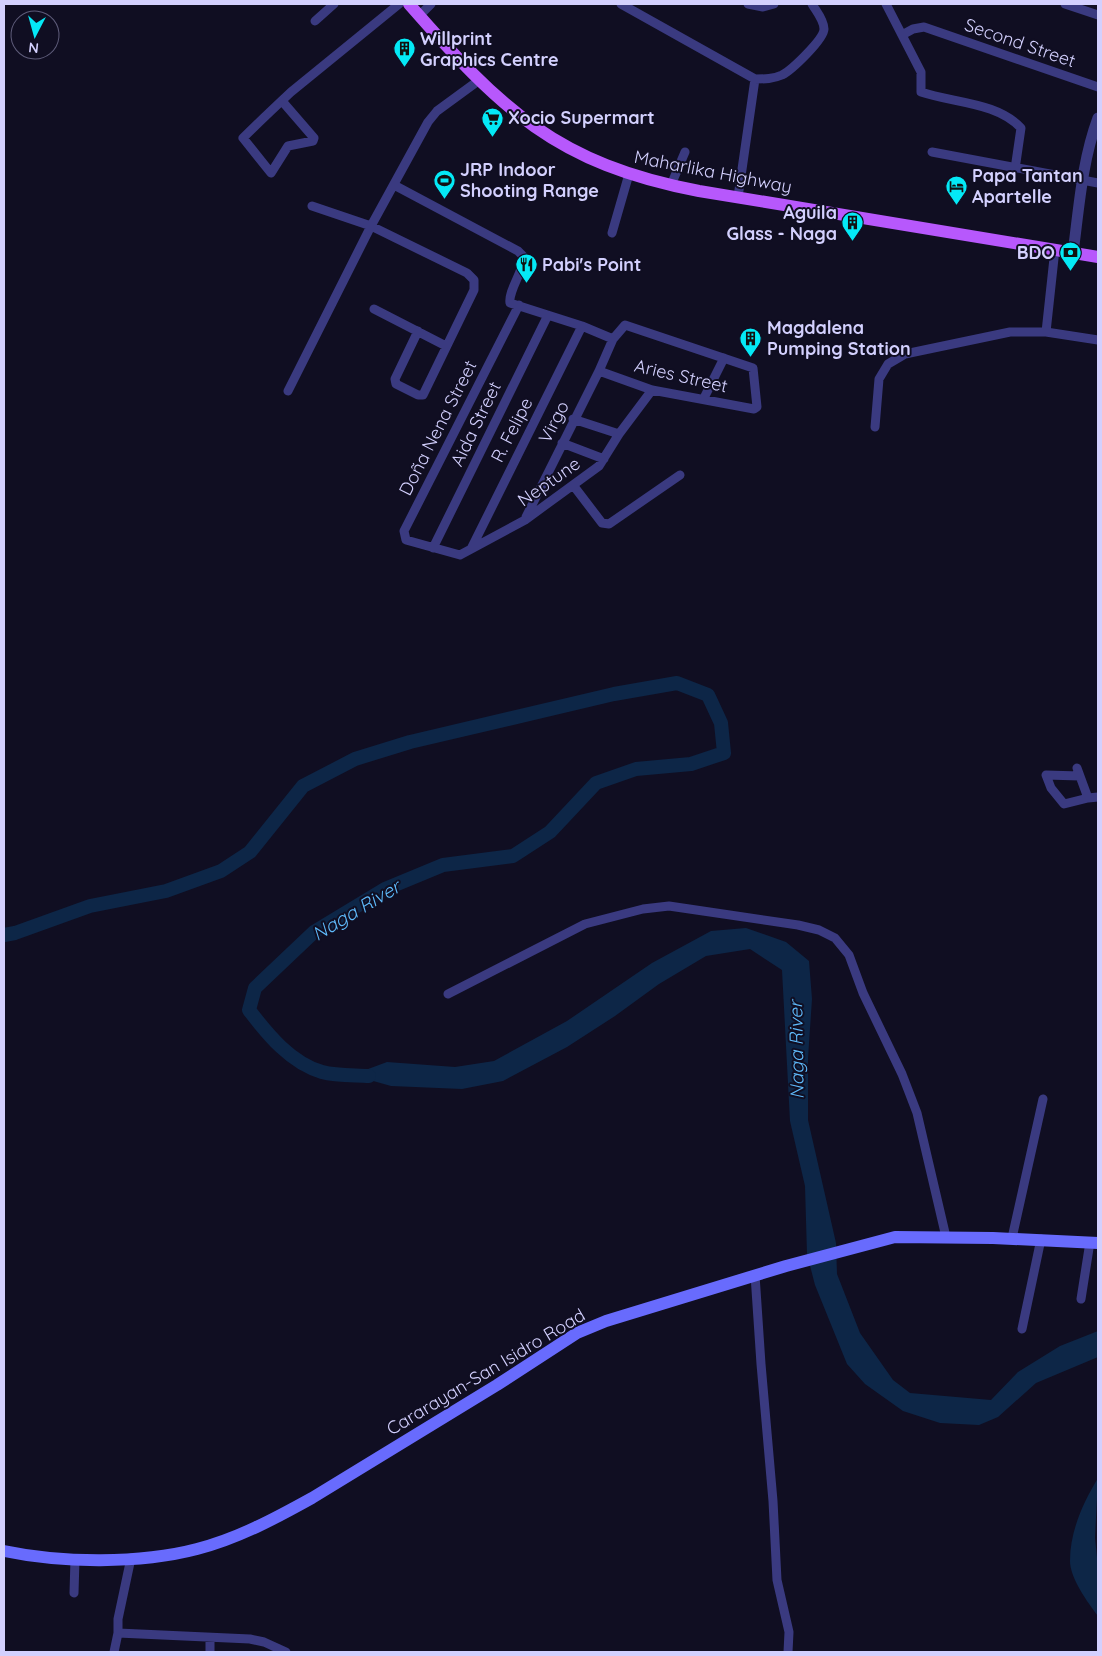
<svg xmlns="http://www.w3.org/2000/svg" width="1102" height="1656" font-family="Quicksand,sans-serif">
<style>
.water{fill:#0d2647}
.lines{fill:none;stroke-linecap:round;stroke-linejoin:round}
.river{stroke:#0d2647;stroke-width:14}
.minor{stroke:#3a3a80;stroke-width:9}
.tertiary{stroke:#3a3a80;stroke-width:11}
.secondary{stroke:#686bfd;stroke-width:12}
.primary{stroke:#b758fc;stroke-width:12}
.labels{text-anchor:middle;stroke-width:4;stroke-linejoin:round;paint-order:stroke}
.poi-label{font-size:18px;font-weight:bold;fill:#d3d0fe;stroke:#100e22;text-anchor:start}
.street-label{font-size:18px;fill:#d3d0fe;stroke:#100e22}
.water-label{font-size:19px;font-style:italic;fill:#5fbbfc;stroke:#100e22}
</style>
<rect width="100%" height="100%" fill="#100e22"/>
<path class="water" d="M 746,928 L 786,942 L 809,961 L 812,999 L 808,1058 L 808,1120 L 836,1243 L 837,1274 L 860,1333 L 893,1380 L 910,1393 L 991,1400 L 1018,1372 L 1060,1346 L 1098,1331 L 1098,1357 L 1036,1383 L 998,1417 L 979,1425 L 940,1423 L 903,1411 L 865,1384 L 847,1364 L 815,1285 L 807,1254 L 805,1186 L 790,1121 L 782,970 L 750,949 L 706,956 L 659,984 L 615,1016 L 567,1047 L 503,1081 L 462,1089 L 391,1086 L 352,1075 L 387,1062 L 455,1067 L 494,1061 L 567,1021 L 652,963 L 711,931 Z
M 1098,1478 L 1095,1538 L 1098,1567 L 1098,1616 C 1088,1603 1070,1578 1070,1561 C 1070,1531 1083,1503 1098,1478 Z"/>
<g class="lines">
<path class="river" d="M 4,935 L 15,933 L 90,906 L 166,891 L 221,871 L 250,852 L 303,786 L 355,759 L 410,742 L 614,694 L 677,683 L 708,695 L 721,723 L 724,753 L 691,764 L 636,769 L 596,783 L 550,832 L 513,856 L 443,865 L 385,889 L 314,932 L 255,988 L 249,1010 C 268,1035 291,1063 322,1072 C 337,1076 354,1075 369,1076"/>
<path class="minor" d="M 621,4 L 755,79 C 765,79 773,79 782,75 C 792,70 824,39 824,29 C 824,20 816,11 812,4
M 748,4 L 763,7 L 774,4
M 886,4 L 921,72 L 921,92 C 953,103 997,102 1021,128 L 1015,169
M 1065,4 L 1098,15
M 419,16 L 431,4
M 315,21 L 334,4
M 902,35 L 913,29 L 924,27 L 1098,87
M 282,101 L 314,138 L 313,141 L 288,146 L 271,173 L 243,138 C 259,122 275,107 291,92 L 399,4
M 932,152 L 1098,183
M 394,185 L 518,251 L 524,257 C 523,272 508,291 510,303 L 582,326 L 613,339
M 671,185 L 685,152
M 738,197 L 755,79
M 312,206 L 371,226 L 467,273 L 474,280 L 474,290 L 423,395 L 418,395 L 396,384 L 395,379 L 418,331
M 612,233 L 629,174
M 519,305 L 404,531 L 406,540 L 460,555 L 525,520 L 599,466 L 619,434 L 652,390
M 374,309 L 446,346
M 1046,332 L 1098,340
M 288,391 L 371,226 L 428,122 L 437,111 L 478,81
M 704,398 L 724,358
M 573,419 L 619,434
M 875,427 L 879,379 L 888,364 L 905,354 L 1010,332 L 1046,332 L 1055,249
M 562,443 L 604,459
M 573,485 L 602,523 L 609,524 L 680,475
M 526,517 L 599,371 L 613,339 L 625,325 L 753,368 L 757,407 L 754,409 L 652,390 L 599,371
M 433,548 L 548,315
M 471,549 L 582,326
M 1077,768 L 1088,798 L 1098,797
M 1080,776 L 1046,775 L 1051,788 L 1064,804 L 1088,798
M 448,994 L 585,924 L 643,909 L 669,906 L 798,925 L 819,930 L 835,938 L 849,955 L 863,993 L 902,1074 L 917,1113 L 946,1237
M 1012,1238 L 1043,1099
M 755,1275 L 761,1364 L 773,1501 L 777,1580 L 789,1632 L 788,1652
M 1081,1299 L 1090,1242
M 1022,1329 L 1041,1239
M 131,1558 L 118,1619 L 118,1633 L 250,1639 L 264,1642 L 286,1652
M 74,1593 L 75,1559
M 114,1652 L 118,1633
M 210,1652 L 210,1639"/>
<path class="tertiary" d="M 1073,253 C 1079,208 1082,161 1098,118"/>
<path class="secondary" d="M 4,1551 C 61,1563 140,1564 197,1549 C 237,1539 276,1518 312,1498 L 497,1385 L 577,1333 L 606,1321 L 786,1266 L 895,1237 L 993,1238 L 1098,1243"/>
<path class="primary" d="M 409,4 C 501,109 556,164 699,191 L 1098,257"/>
</g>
<defs>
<symbol id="building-pin" viewBox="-11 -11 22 30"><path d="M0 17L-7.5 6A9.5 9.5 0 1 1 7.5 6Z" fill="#04e9f6" stroke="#100e22"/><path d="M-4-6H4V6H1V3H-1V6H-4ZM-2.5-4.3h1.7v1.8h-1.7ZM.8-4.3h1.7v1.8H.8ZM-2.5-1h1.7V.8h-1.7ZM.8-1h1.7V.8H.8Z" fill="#111"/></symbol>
<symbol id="supermarket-pin" viewBox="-11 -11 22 30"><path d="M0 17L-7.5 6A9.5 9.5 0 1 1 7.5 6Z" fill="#04e9f6" stroke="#100e22"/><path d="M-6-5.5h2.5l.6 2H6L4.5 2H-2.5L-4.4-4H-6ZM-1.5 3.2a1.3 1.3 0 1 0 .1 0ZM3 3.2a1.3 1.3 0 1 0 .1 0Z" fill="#111"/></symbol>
<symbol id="stadium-pin" viewBox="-11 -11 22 30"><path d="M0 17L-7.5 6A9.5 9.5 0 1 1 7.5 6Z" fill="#04e9f6" stroke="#100e22"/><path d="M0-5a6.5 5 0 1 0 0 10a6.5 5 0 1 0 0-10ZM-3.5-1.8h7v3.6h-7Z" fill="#111"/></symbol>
<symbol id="hotel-pin" viewBox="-11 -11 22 30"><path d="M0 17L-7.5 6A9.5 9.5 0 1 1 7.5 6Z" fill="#04e9f6" stroke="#100e22"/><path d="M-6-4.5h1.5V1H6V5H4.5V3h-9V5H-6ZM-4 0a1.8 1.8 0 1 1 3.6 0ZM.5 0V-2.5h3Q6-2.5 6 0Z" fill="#111"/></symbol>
<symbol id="bank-pin" viewBox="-11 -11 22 30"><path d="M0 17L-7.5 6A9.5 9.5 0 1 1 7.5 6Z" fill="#04e9f6" stroke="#100e22"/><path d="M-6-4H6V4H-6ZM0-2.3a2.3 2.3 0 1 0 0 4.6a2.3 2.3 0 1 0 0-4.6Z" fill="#111"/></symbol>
<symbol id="restaurant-pin" viewBox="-11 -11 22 30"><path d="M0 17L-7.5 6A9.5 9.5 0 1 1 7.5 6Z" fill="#04e9f6" stroke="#100e22"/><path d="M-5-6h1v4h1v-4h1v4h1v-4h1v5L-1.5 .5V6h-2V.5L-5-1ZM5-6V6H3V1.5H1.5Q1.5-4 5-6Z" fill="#111"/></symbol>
</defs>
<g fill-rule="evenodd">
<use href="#building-pin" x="392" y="36" width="25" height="34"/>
<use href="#supermarket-pin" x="480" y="106" width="25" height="34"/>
<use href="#stadium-pin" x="432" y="168" width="25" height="34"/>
<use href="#hotel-pin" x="944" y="174" width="25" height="34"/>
<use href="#building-pin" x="840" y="210" width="25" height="34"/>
<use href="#bank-pin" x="1058" y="240" width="25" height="34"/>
<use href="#restaurant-pin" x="514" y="252" width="25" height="34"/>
<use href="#building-pin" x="738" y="326" width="25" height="34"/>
</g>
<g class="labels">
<g class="poi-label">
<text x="420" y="45">Willprint<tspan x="420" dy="21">Graphics Centre</tspan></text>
<text x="508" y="124">Xocio Supermart</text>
<text x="460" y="176">JRP Indoor<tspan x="460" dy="21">Shooting Range</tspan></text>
<text x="972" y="182">Papa Tantan<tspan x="972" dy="21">Apartelle</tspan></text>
<text x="837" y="219" text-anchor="end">Aguila<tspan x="837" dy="21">Glass - Naga</tspan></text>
<text x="1055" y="259" text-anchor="end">BDO</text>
<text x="542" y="271">Pabi's Point</text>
<text x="767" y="334">Magdalena<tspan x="767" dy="21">Pumping Station</tspan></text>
</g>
<g class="street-label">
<text transform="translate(1020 43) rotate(19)" y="6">Second Street</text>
<text transform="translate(713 172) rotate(11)" y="6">Maharlika Highway</text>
<text transform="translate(681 376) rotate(13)" y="6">Aries Street</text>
<text transform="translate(554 422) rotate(-63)" y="6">Virgo</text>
<text transform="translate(476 424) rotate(-64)" y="6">Aida Street</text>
<text transform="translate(438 428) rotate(-63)" y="6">Doña Nena Street</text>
<text transform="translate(512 430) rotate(-63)" y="6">R. Felipe</text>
<text transform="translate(549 482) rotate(-35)" y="6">Neptune</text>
<text transform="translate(486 1372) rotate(-31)" y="6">Cararayan-San Isidro Road</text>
</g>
<g class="water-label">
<text transform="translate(356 910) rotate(-31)" y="7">Naga River</text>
<text transform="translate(796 1050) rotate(-91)" y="7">Naga River</text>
</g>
</g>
<rect width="1102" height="1656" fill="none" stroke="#d3d0fe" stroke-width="10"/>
<g transform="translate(35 35) rotate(186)"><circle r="24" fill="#100e22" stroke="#5e5c7a"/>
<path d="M0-4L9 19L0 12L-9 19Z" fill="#04e9f6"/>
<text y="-8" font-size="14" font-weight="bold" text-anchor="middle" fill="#d3d0fe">N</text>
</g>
</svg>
